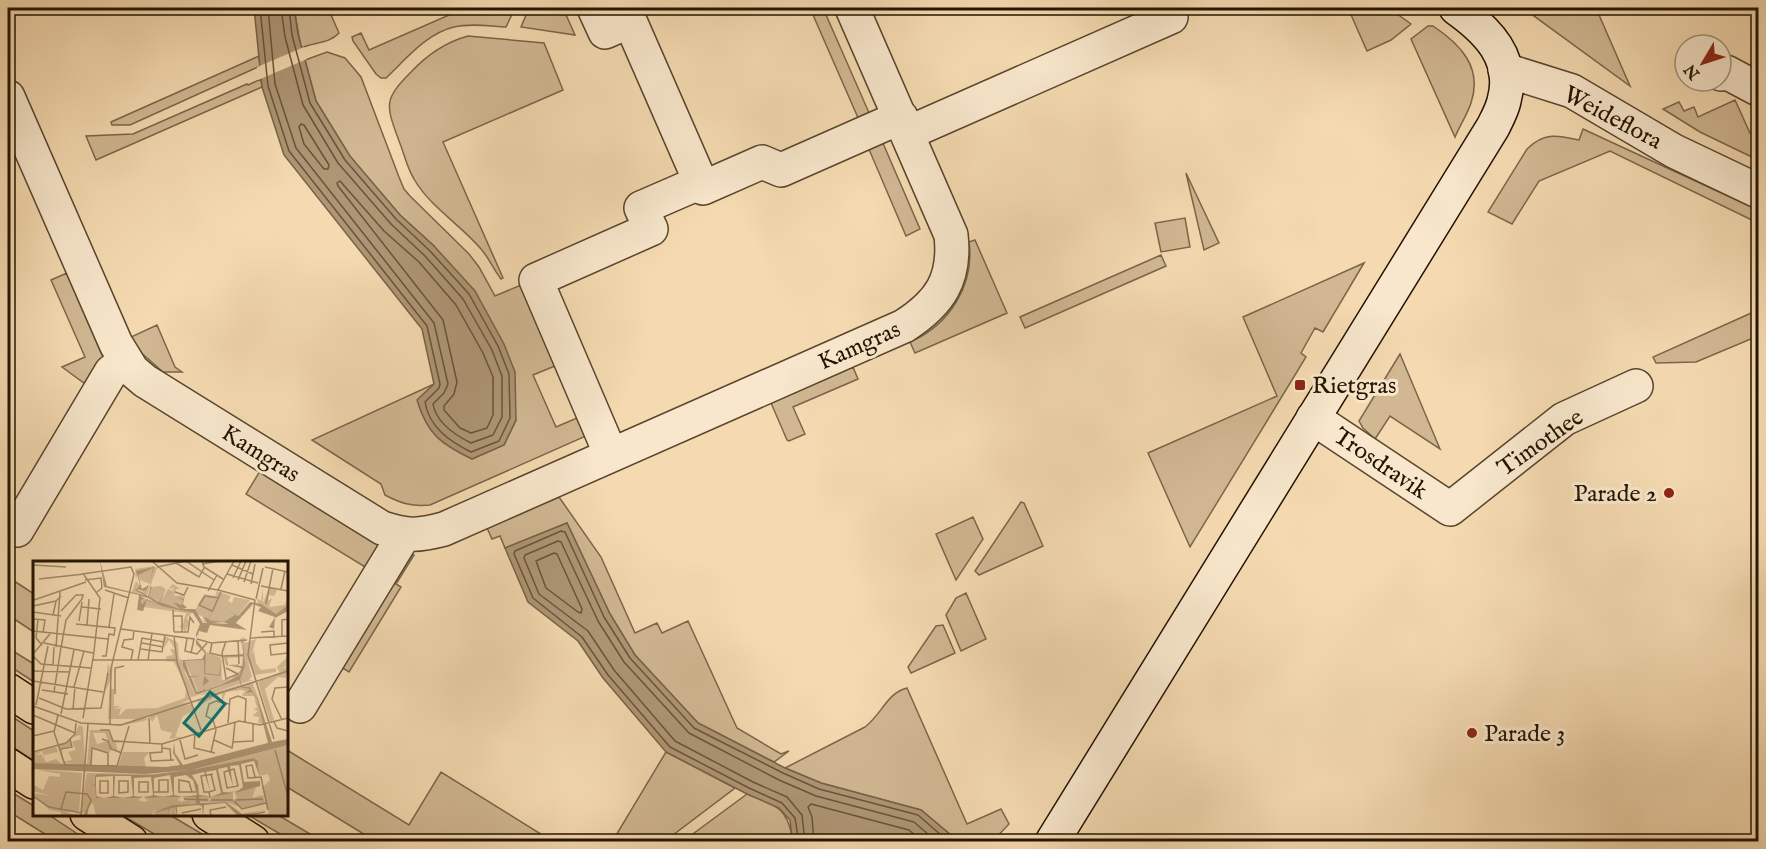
<svg xmlns="http://www.w3.org/2000/svg" width="1766" height="849" font-family="'IM FELL English',serif">
<style>
.green{fill:#d1b893;stroke:#7a664a;stroke-width:1.5}
.water{fill:#ae9675;stroke:#766246;stroke-width:1.5}
.pier{fill:#f5dab1}
.lines{fill:none;stroke-linecap:round;stroke-linejoin:round}
.shore{stroke:#68543a;stroke-width:1.5}
.street-casing{stroke:#58452c;stroke-width:36}
.secondary-casing{stroke:#231300;stroke-width:36}
.primary-casing{stroke:#231300;stroke-width:36}
.street{stroke:#f8e7cc;stroke-width:33}
.secondary{stroke:#f8e7cc;stroke-width:33}
.primary{stroke:#f5dab1;stroke-width:33}
.poi-dot{fill:#8f2418;stroke:#f8e7cc;stroke-width:2}
.labels{text-anchor:middle;stroke-width:6;stroke-linejoin:round;paint-order:stroke}
.street-label{font-size:24px;fill:#231300;stroke:#f8e7cc}
.poi-label{font-size:24px;fill:#231300;stroke:#f8e7cc;text-anchor:start}
.inset-road{fill:none;stroke:#a18a6a;stroke-width:1.5}
.view{fill:#0f766e;fill-opacity:0.15;stroke:#0f766e;stroke-width:3}
.inset-edge{fill:none;stroke:#231300;stroke-width:3}
</style>
<rect width="100%" height="100%" fill="#f5dab1"/>
<filter id="stains"><feTurbulence type="fractalNoise" baseFrequency=".00333" numOctaves="4"/><feColorMatrix values="0 0 0 0 .2 0 0 0 0 .09 0 0 0 0 .02 0 0 0 .5 -.17"/></filter>
<radialGradient id="worn" r=".72"><stop offset=".6" stop-color="#630" stop-opacity="0"/><stop offset="1" stop-color="#630" stop-opacity=".3"/></radialGradient>
<path class="green" d="M 294,8 L 328,8 L 339,33 C 329,44 314,42 301,48 Z
M 465,8 L 515,8 L 506,27 C 489,26 470,23 454,27 C 427,33 405,60 386,78 L 381,78 L 376,74 L 353,41 L 352,37 L 361,33 L 369,50 Z
M 529,8 L 563,8 L 575,35 L 521,27 Z
M 810,8 L 823,8 L 870,115 L 859,120 Z
M 1348,8 L 1389,8 L 1411,24 L 1391,40 L 1367,51 Z
M 1523,8 L 1596,8 L 1630,86 Z
M 1428,26 L 1433,26 C 1460,44 1483,67 1471,103 C 1467,115 1460,125 1455,137 L 1411,39 Z
M 468,36 L 544,43 L 563,90 L 443,142 L 503,278 L 501,279 C 494,270 489,258 481,249 C 461,225 430,207 414,179 C 407,168 404,153 399,141 C 386,105 383,100 411,72 C 427,55 446,42 468,36 Z
M 327,52 L 345,58 L 361,77 L 399,177 L 404,189 L 410,196 L 469,254 L 479,267 L 495,296 L 521,285 L 555,362 L 555,366 L 533,375 L 556,427 L 577,418 L 586,436 L 430,505 C 412,507 400,503 385,495 L 381,484 L 312,440 L 434,384 L 472,459 L 504,445 L 516,420 L 434,246 L 400,215 L 350,157 L 316,101 L 305,60 Z
M 259,56 L 260,66 L 130,125 L 112,125 L 111,122 Z
M 261,79 L 262,87 L 96,160 L 86,136 L 133,134 L 247,84 L 248,85 Z
M 1735,100 L 1750,133 L 1758,130 L 1758,160 L 1700,132 L 1663,109 L 1679,102 L 1684,111 L 1694,107 L 1698,117 Z
M 1583,129 L 1758,210 L 1758,223 L 1610,151 L 1539,181 L 1512,224 L 1488,212 L 1527,149 C 1544,132 1558,135 1579,140 Z
M 882,141 L 920,229 L 906,236 L 868,147 Z
M 1186,173 L 1219,243 L 1204,250 Z
M 1185,218 L 1190,247 L 1161,252 L 1155,223 Z
M 975,240 L 1007,313 L 915,353 L 910,342 C 949,325 975,285 969,242 Z
M 1161,255 L 1166,266 L 1025,328 L 1020,317 Z
M 1364,263 L 1323,332 L 1315,328 L 1301,353 L 1306,357 L 1190,547 L 1148,453 L 1277,396 L 1243,317 Z
M 67,273 L 103,357 L 97,375 L 84,383 L 62,367 L 85,357 L 51,280 Z
M 1758,310 L 1758,336 L 1696,362 L 1656,363 L 1653,357 Z
M 157,325 L 175,367 L 182,372 L 163,372 L 137,349 L 131,337 Z
M 1400,354 L 1440,449 L 1390,416 L 1375,439 L 1363,428 L 1359,421 Z
M 853,367 L 858,379 L 793,407 L 805,434 L 789,441 L 787,440 L 771,403 Z
M 260,471 L 384,547 L 370,570 L 246,494 Z
M 559,497 L 601,557 L 635,633 L 657,623 L 662,633 L 688,621 L 737,728 L 781,754 L 789,751 L 774,762 L 698,723 L 635,655 L 610,614 L 567,523 L 505,548 L 500,536 L 492,539 L 487,528 Z
M 1021,502 L 1024,503 L 1043,546 L 979,575 L 975,571 Z
M 973,517 L 983,539 L 956,580 L 936,534 Z
M 405,554 L 414,555 L 396,584 L 401,587 L 349,672 L 338,665 Z
M 8,577 L 34,594 L 34,632 L 8,615 Z
M 966,593 L 986,639 L 961,651 L 946,615 L 956,598 Z
M 943,625 L 955,653 L 911,673 L 908,667 L 936,626 Z
M 8,648 L 34,664 L 34,682 L 8,665 Z
M 907,688 L 967,824 L 1001,809 L 1009,824 L 993,841 L 958,841 L 921,810 L 821,783 L 785,768 L 865,727 C 882,714 887,693 907,688 Z
M 8,714 L 34,731 L 34,761 L 8,744 Z
M 287,750 L 409,825 L 441,772 L 552,841 L 375,841 L 287,787 Z
M 666,752 L 735,788 L 665,841 L 612,842 Z
M 8,790 L 34,806 L 34,814 L 49,815 L 88,841 L 56,841 L 8,811 Z
M 747,794 C 774,805 787,806 792,837 L 788,842 L 682,842 Z
M 122,815 L 170,815 L 214,841 L 166,841 Z
M 248,815 L 278,815 L 322,841 L 292,841 Z"/>
<path class="water" d="M 254,8 L 294,8 L 298,34 L 316,101 L 350,156 L 400,215 L 434,246 L 475,291 L 504,344 L 515,372 L 516,420 L 504,445 L 472,459 C 441,444 427,434 417,400 L 434,384 L 422,329 L 284,155 L 262,87 Z
M 567,523 L 610,614 L 635,655 L 698,723 L 785,768 L 821,783 L 921,810 L 958,841 L 788,841 L 792,837 L 790,820 L 779,808 L 747,794 L 666,752 L 603,678 L 578,641 L 528,602 L 505,548 Z"/>
<path class="pier" d="M 304,47 L 307,59 L 258,80 L 257,67 Z"/>
<g class="lines">
<path class="shore" d="M 260,8 L 268,86 L 289,151 L 427,326 L 440,384 L 439,388 L 425,402 C 429,427 449,441 471,452 L 499,441 L 510,418 L 509,374 L 498,346 L 469,294 L 430,251 L 396,219 L 345,160 L 310,103 L 292,35 L 289,8
M 268,8 L 275,84 L 296,148 L 434,323 L 448,384 L 444,393 L 433,404 C 436,423 455,435 471,443 L 493,435 L 502,417 L 502,376 L 492,350 L 463,299 L 425,256 L 391,224 L 338,163 L 303,105 L 285,37 L 281,8
M 301,124 L 304,125 L 329,165 L 328,169 L 324,169 L 304,144 L 299,127 Z
M 340,181 L 384,231 L 419,262 L 456,305 L 483,353 L 493,377 L 493,415 L 487,428 L 471,433 L 460,428 L 444,410 L 444,406 L 454,394 L 457,382 L 443,320 L 338,186 L 337,183 Z
M 554,553 L 557,554 L 582,609 L 581,613 L 578,612 L 546,588 L 536,561 Z
M 796,842 L 798,837 L 795,818 L 782,803 L 749,788 L 670,747 L 608,675 L 582,637 L 533,598 L 514,554 L 515,551 L 561,531 L 565,532 L 604,617 L 630,658 L 694,728 L 783,773 L 819,789 L 918,815 L 949,842
M 805,842 L 802,815 L 787,797 L 753,782 L 675,741 L 614,670 L 588,631 L 539,594 L 524,558 L 525,555 L 558,541 L 561,542 L 598,621 L 624,662 L 689,733 L 779,780 L 816,796 L 914,822 L 937,842
M 814,842 L 812,817 L 808,807 L 811,804 L 909,830 L 923,842"/>
<defs>
<path id="street" d="M 594,8 L 605,32 L 630,21 L 703,188 L 762,162 L 781,170 L 901,117
M 1505,70 L 1572,91 L 1674,151 L 1758,191
M 1721,74 L 1726,72 L 1758,89
M 8,97 L 116,344 L 132,370 L 145,381 L 382,528 C 407,536 418,536 444,529 L 904,326 C 940,303 956,279 951,235 L 852,8
M 908,133 L 1171,17
M 1313,418 L 1450,509 L 1564,419 L 1636,386
M 611,455 L 536,280 L 651,229 L 641,208 L 701,182
M 17,530 L 111,372 L 126,360
M 300,706 L 404,535"/>
<path id="secondary" d="M 1052,842 L 1493,127 C 1497,119 1502,110 1504,101 C 1516,58 1487,30 1456,8"/>
<path id="primary" d="M 8,690 L 34,707
M 8,765 L 34,782
M 87,814 L 131,842
M 209,814 L 253,842"/>
</defs>
<use href="#street" class="street-casing"/>
<use href="#secondary" class="secondary-casing"/>
<use href="#primary" class="primary-casing"/>
<use href="#street" class="street"/>
<use href="#secondary" class="secondary"/>
<use href="#primary" class="primary"/>
</g>
<g class="poi-dot">
<rect x="1294" y="379" width="12" height="12" rx="3"/>
<circle cx="1669" cy="493" r="6"/>
<circle cx="1472" cy="733" r="6"/>
</g>
<g class="labels">
<g class="street-label">
<text transform="translate(1613 117) rotate(28)" y="8">Weideflora</text>
<text transform="translate(859 345) rotate(-24)" y="8">Kamgras</text>
<text transform="translate(1540 442) rotate(-35)" y="8">Timothee</text>
<text transform="translate(261 453) rotate(32)" y="8">Kamgras</text>
<text transform="translate(1381 463) rotate(34)" y="8">Trosdravik</text>
</g>
<g class="poi-label">
<text x="1312" y="393">Rietgras</text>
<text x="1657" y="501" text-anchor="end">Parade 2</text>
<text x="1484" y="741">Parade 3</text>
</g>
</g>
<g transform="translate(33 561)">
<rect width="255" height="255" fill="#f5dab1"/>
<path d="M 121,5 L 124,7 L 114,34 L 99,31 L 103,20 L 107,25 L 105,25 L 102,29 L 111,31 L 104,27 L 113,30 L 117,23 L 107,19 L 106,16 L 104,14 L 103,18 L 102,8 ZM 140,23 L 147,28 L 143,28 L 141,35 L 151,34 L 149,44 L 140,41 L 148,48 L 131,43 L 116,35 L 118,26 L 128,25 L 133,28 L 128,40 L 135,28 L 140,30 L 141,26 L 138,28 L 136,27 ZM 230,26 L 230,42 L 236,27 L 244,29 L 241,35 L 236,34 L 235,40 L 239,37 L 236,46 L 252,44 L 254,37 L 255,44 L 243,53 L 217,41 L 225,42 L 224,37 L 228,40 ZM 184,30 L 198,35 L 195,40 L 199,42 L 201,36 L 217,39 L 200,61 L 198,59 L 195,60 L 199,62 L 196,63 L 177,59 L 171,62 L 170,56 L 161,51 L 171,33 L 182,35 ZM 107,36 L 159,52 L 154,56 L 156,63 L 152,71 L 149,66 L 142,65 L 149,65 L 153,52 L 111,46 L 114,39 L 110,43 L 108,39 L 112,38 ZM 132,75 L 145,82 L 146,98 L 150,99 L 152,112 L 163,135 L 206,119 L 210,96 L 194,97 L 195,104 L 206,103 L 206,105 L 193,104 L 190,95 L 211,94 L 207,78 L 211,76 L 212,82 L 223,78 L 219,93 L 221,90 L 223,102 L 228,109 L 243,107 L 243,111 L 222,114 L 214,98 L 219,115 L 216,119 L 220,119 L 178,132 L 219,121 L 227,141 L 218,127 L 211,128 L 217,128 L 224,137 L 231,163 L 225,162 L 226,156 L 219,155 L 225,150 L 220,148 L 224,147 L 221,135 L 209,135 L 212,130 L 208,129 L 193,131 L 189,141 L 189,132 L 165,145 L 165,140 L 177,132 L 158,136 L 141,101 L 132,100 L 134,95 L 140,94 L 137,88 L 142,88 L 136,79 L 131,87 ZM 174,91 L 188,97 L 189,119 L 198,118 L 208,109 L 208,114 L 188,124 L 165,131 L 152,100 L 171,99 ZM 255,95 L 255,105 L 245,108 L 255,106 L 253,117 L 245,116 L 232,128 L 241,159 L 237,161 L 225,121 L 247,111 L 245,109 L 244,106 ZM 75,101 L 77,110 L 80,103 L 77,128 L 81,128 L 81,145 L 87,145 L 81,148 L 88,147 L 86,155 L 93,148 L 124,147 L 152,137 L 153,129 L 156,137 L 156,139 L 146,143 L 155,141 L 147,145 L 159,143 L 160,150 L 150,155 L 142,176 L 152,176 L 136,178 L 139,172 L 128,169 L 124,154 L 119,161 L 116,155 L 101,160 L 113,157 L 115,159 L 86,165 L 76,163 L 92,163 L 102,158 L 75,158 L 77,120 L 72,131 ZM 46,164 L 50,166 L 52,204 L 30,202 L 25,186 L 37,179 L 38,185 L 29,187 L 30,201 L 39,199 L 35,191 L 43,189 L 39,181 L 48,178 L 47,174 L 41,176 ZM 57,169 L 75,169 L 80,179 L 92,180 L 83,182 L 84,189 L 89,191 L 78,188 L 72,172 L 60,172 L 64,183 L 75,180 L 78,189 L 76,192 L 59,187 L 58,204 L 54,204 ZM 255,184 L 254,255 L 234,255 L 236,251 L 229,227 L 237,219 L 235,213 L 226,215 L 225,200 L 221,197 L 158,209 ZM 23,186 L 25,191 L 11,194 L 12,199 L 9,190 L 3,194 L 8,193 L 13,201 L 23,198 L 30,204 L 46,205 L 18,205 L 0,202 L 0,192 ZM 90,191 L 117,191 L 111,197 L 113,207 L 65,206 L 85,205 ZM 0,208 L 49,212 L 46,250 L 33,251 L 45,255 L 28,255 L 28,251 L 17,249 L 0,235 L 0,232 L 18,235 L 0,230 L 1,224 L 10,229 L 16,215 L 27,216 L 27,213 ZM 156,209 L 152,212 L 119,214 L 64,213 L 62,216 L 64,237 L 80,237 L 81,215 L 81,237 L 110,235 L 105,239 L 111,241 L 116,239 L 112,238 L 111,235 L 149,235 L 144,239 L 149,241 L 153,239 L 150,237 L 150,235 L 163,236 L 163,243 L 134,247 L 142,246 L 143,255 L 139,255 L 136,248 L 137,255 L 121,255 L 124,249 L 118,252 L 119,255 L 63,255 L 60,242 L 55,245 L 55,255 L 49,251 L 50,244 L 47,251 L 54,212 L 120,213 ZM 223,226 L 219,237 L 230,234 L 232,242 L 210,247 L 193,241 L 166,241 L 166,236 L 175,235 L 177,240 L 178,236 L 200,230 L 200,239 L 204,237 L 201,230 Z" fill="#d1b893"/>
<path d="M 67,0 L 74,25 L 111,34 L 102,29 L 107,24 L 103,10 L 121,6 L 117,21 L 120,7 L 105,14 L 109,28 L 116,24 L 113,30 L 103,28 L 115,35 L 118,25 L 119,26 L 116,35 L 126,41 L 131,32 L 127,41 L 147,48 L 140,41 L 149,44 L 150,39 L 141,36 L 150,38 L 152,34 L 150,43 L 154,47 L 149,48 L 162,48 L 170,62 L 174,62 L 171,56 L 176,58 L 185,39 L 176,59 L 191,61 L 178,62 L 196,63 L 191,61 L 202,54 L 196,50 L 205,55 L 217,41 L 228,43 L 243,53 L 255,44 L 255,50 L 242,57 L 241,68 L 236,66 L 242,56 L 225,50 L 228,46 L 220,43 L 203,62 L 214,69 L 177,64 L 174,72 L 166,70 L 165,74 L 175,75 L 164,74 L 163,78 L 173,91 L 172,112 L 186,114 L 189,97 L 187,115 L 171,113 L 171,99 L 152,100 L 157,115 L 168,115 L 158,116 L 164,131 L 171,129 L 170,125 L 171,115 L 176,120 L 170,125 L 172,129 L 188,124 L 207,114 L 208,107 L 194,104 L 193,96 L 195,104 L 210,105 L 210,82 L 206,80 L 210,81 L 212,105 L 207,118 L 209,126 L 217,126 L 225,138 L 239,181 L 255,178 L 255,184 L 158,209 L 221,197 L 225,200 L 226,214 L 221,200 L 208,203 L 211,221 L 227,220 L 227,225 L 202,232 L 210,226 L 206,204 L 197,205 L 200,225 L 194,206 L 185,208 L 190,231 L 200,232 L 178,236 L 188,232 L 183,209 L 173,211 L 177,230 L 171,211 L 159,214 L 165,224 L 166,234 L 175,235 L 166,236 L 167,242 L 193,241 L 209,253 L 232,249 L 205,255 L 192,242 L 171,244 L 170,255 L 169,245 L 165,244 L 144,246 L 144,255 L 142,246 L 136,248 L 137,255 L 135,248 L 114,254 L 140,244 L 163,243 L 163,236 L 150,236 L 164,234 L 160,219 L 153,214 L 141,216 L 141,234 L 149,236 L 131,236 L 140,234 L 137,214 L 121,217 L 121,234 L 129,236 L 112,237 L 120,234 L 118,216 L 101,217 L 101,235 L 110,237 L 92,237 L 100,235 L 98,215 L 82,215 L 81,235 L 90,237 L 72,237 L 80,235 L 80,215 L 63,216 L 63,235 L 70,237 L 63,237 L 62,224 L 57,225 L 57,216 L 57,225 L 62,223 L 62,215 L 64,213 L 119,214 L 156,209 L 112,213 L 0,208 L 0,202 L 133,206 L 147,204 L 140,192 L 141,181 L 142,192 L 150,204 L 235,182 L 224,138 L 219,131 L 213,132 L 217,128 L 209,127 L 206,119 L 163,134 L 150,105 L 150,99 L 169,98 L 172,92 L 163,83 L 163,73 L 167,63 L 160,52 L 128,45 L 115,37 L 107,35 L 112,38 L 108,39 L 109,43 L 114,38 L 125,45 L 114,39 L 110,50 L 104,49 L 106,34 L 71,26 Z" fill="#ae9675"/>
<path class="inset-road" d="M 119,0 L 144,22 L 185,29M 153,0 L 181,19M 169,0 L 171,6 L 190,18M 201,0 L 185,29 L 222,39M 143,2 L 166,16 L 171,7M 169,3 L 187,0M 0,4 L 33,6M 199,4 L 220,13M 124,6 L 153,0M 232,6 L 255,11M 49,13 L 98,6 L 101,13 L 78,107 L 77,164M 194,13 L 225,22M 51,14 L 67,37 L 60,99 L 98,99M 200,17 L 208,0M 6,18 L 51,13M 52,19 L 68,17 L 69,27 L 64,31M 205,19 L 213,0M 211,21 L 218,0M 218,23 L 222,3M 228,25 L 255,30M 248,28 L 252,10M 72,29 L 96,37M 175,30 L 184,14M 142,31 L 151,34 L 155,26M 186,37 L 172,35 L 166,44 L 179,50 L 180,49 L 188,31M 223,38 L 230,7M 1,39 L 53,21M 222,39 L 215,94 L 241,178M 233,43 L 240,7M 0,45 L 23,40M 49,46 L 68,48M 140,49 L 141,71M 28,50 L 43,34M 0,51 L 28,55M 20,54 L 23,40 L 28,35M 141,55 L 149,55 L 149,71M 0,58 L 12,59 L 10,72M 5,58 L 3,77 L 9,84M 46,60 L 49,41M 43,63 L 82,67 L 81,74 L 76,73 L 73,95 L 69,95M 54,64 L 56,38M 76,66 L 81,33M 88,68 L 161,78 L 158,92M 0,70 L 75,78M 141,71 L 155,71 L 157,56 L 161,62M 228,71 L 241,70 L 241,77M 141,75 L 144,101 L 168,169M 249,76 L 249,59 L 255,58M 154,77 L 152,90 L 164,93 L 174,82M 218,77 L 255,75M 164,78 L 178,82 L 214,79M 205,79 L 206,103M 11,82 L 60,92M 109,82 L 130,86M 179,82 L 177,92 L 189,95M 255,82 L 237,84 L 238,94 L 255,92M 23,86 L 27,31M 28,87 L 33,59 L 49,38 L 50,34 L 43,34M 108,88 L 129,91 L 132,74M 0,93 L 17,73M 0,95 L 8,103 L 58,107M 190,95 L 210,94M 96,99 L 143,99M 98,99 L 100,89 L 89,86 L 91,79 L 100,78 L 101,69M 105,99 L 109,77 L 131,81M 115,99 L 119,72M 20,104 L 21,86M 193,107 L 205,113 L 193,118 L 189,92 L 193,80M 0,110 L 37,111M 0,120 L 70,131M 41,126 L 51,90M 9,129 L 35,133M 21,131 L 28,86M 82,133 L 82,107 L 91,105M 6,137 L 33,148 L 68,147 L 75,112M 3,144 L 15,85M 0,145 L 48,162 L 88,164 L 255,110M 40,148 L 42,126M 28,153 L 41,89M 0,154 L 42,172M 25,154 L 21,171 L 32,204 L 84,205 L 96,165M 50,157 L 60,97M 116,157 L 117,182M 249,159 L 239,138 L 242,127 L 255,126M 241,161 L 244,167 L 255,170M 195,162 L 197,138 L 205,135 L 213,138 L 212,161M 67,169 L 76,169 L 80,180 L 129,183 L 206,160 L 227,164 L 255,157M 162,172 L 161,187 L 182,192M 0,175 L 21,170M 69,178 L 75,180 L 78,188 L 89,192M 147,179 L 152,198 L 165,194M 181,179 L 199,187 L 200,181M 200,181 L 220,180 L 220,163M 200,181 L 202,161M 129,183 L 129,191 L 117,192 L 118,200 L 141,199M 129,187 L 137,188 L 138,199M 28,188 L 39,186 L 37,178M 242,189 L 255,235M 0,191 L 33,182 L 42,173 L 43,162M 178,191 L 183,169 L 180,159 L 173,155 L 176,143 L 183,140 L 196,143M 58,204 L 59,187 L 75,192 L 75,205M 201,208 L 205,225 L 194,227 L 191,211 ZM 222,216 L 219,204 L 213,205 L 215,217 L 228,216 L 235,249M 67,220 L 75,220 L 75,232 L 67,232 ZM 86,220 L 95,220 L 95,231 L 86,232 ZM 106,221 L 115,221 L 115,231 L 106,231 ZM 121,231 L 135,231 L 135,219 L 126,219 L 126,231M 159,231 L 156,221 L 146,219 L 146,231 L 163,231M 176,231 L 171,231 L 168,215 L 180,213M 0,235 L 16,246 L 49,252M 177,237 L 176,231 L 182,229 L 178,213M 151,238 L 175,239M 178,239 L 200,239M 203,239 L 230,238M 201,240 L 209,248 L 233,242M 28,248 L 33,231 L 54,233 L 58,239 L 52,255M 149,252 L 168,248M 48,255 L 55,163M 178,255 L 177,249 L 193,246M 209,255 L 232,251"/>
<path class="view" d="M 177,131 L 192,143 L 166,175 L 151,162 Z"/>
<rect width="255" height="255" class="inset-edge"/>
</g>
<rect width="1766" height="849" fill="none" stroke="#f5dab1" stroke-width="30"/>
<rect x="9" y="9" width="1748" height="831" fill="none" stroke="#231300" stroke-width="3"/>
<rect x="15" y="15" width="1736" height="819" fill="none" stroke="#231300" stroke-width="1.5"/>
<g transform="translate(1703 63) rotate(231)"><circle r="28" fill="#f8e7cc" stroke="#a3927a" stroke-width="1.5"/>
<path d="M0-4.5L10 22L0 15L-10 22Z" fill="#8f2418"/>
<text y="-9" font-size="16" font-weight="bold" text-anchor="middle" fill="#231300">N</text>
</g>
<rect width="100%" height="100%" filter="url(#stains)"/>
<rect width="100%" height="100%" fill="url(#worn)"/>
</svg>
